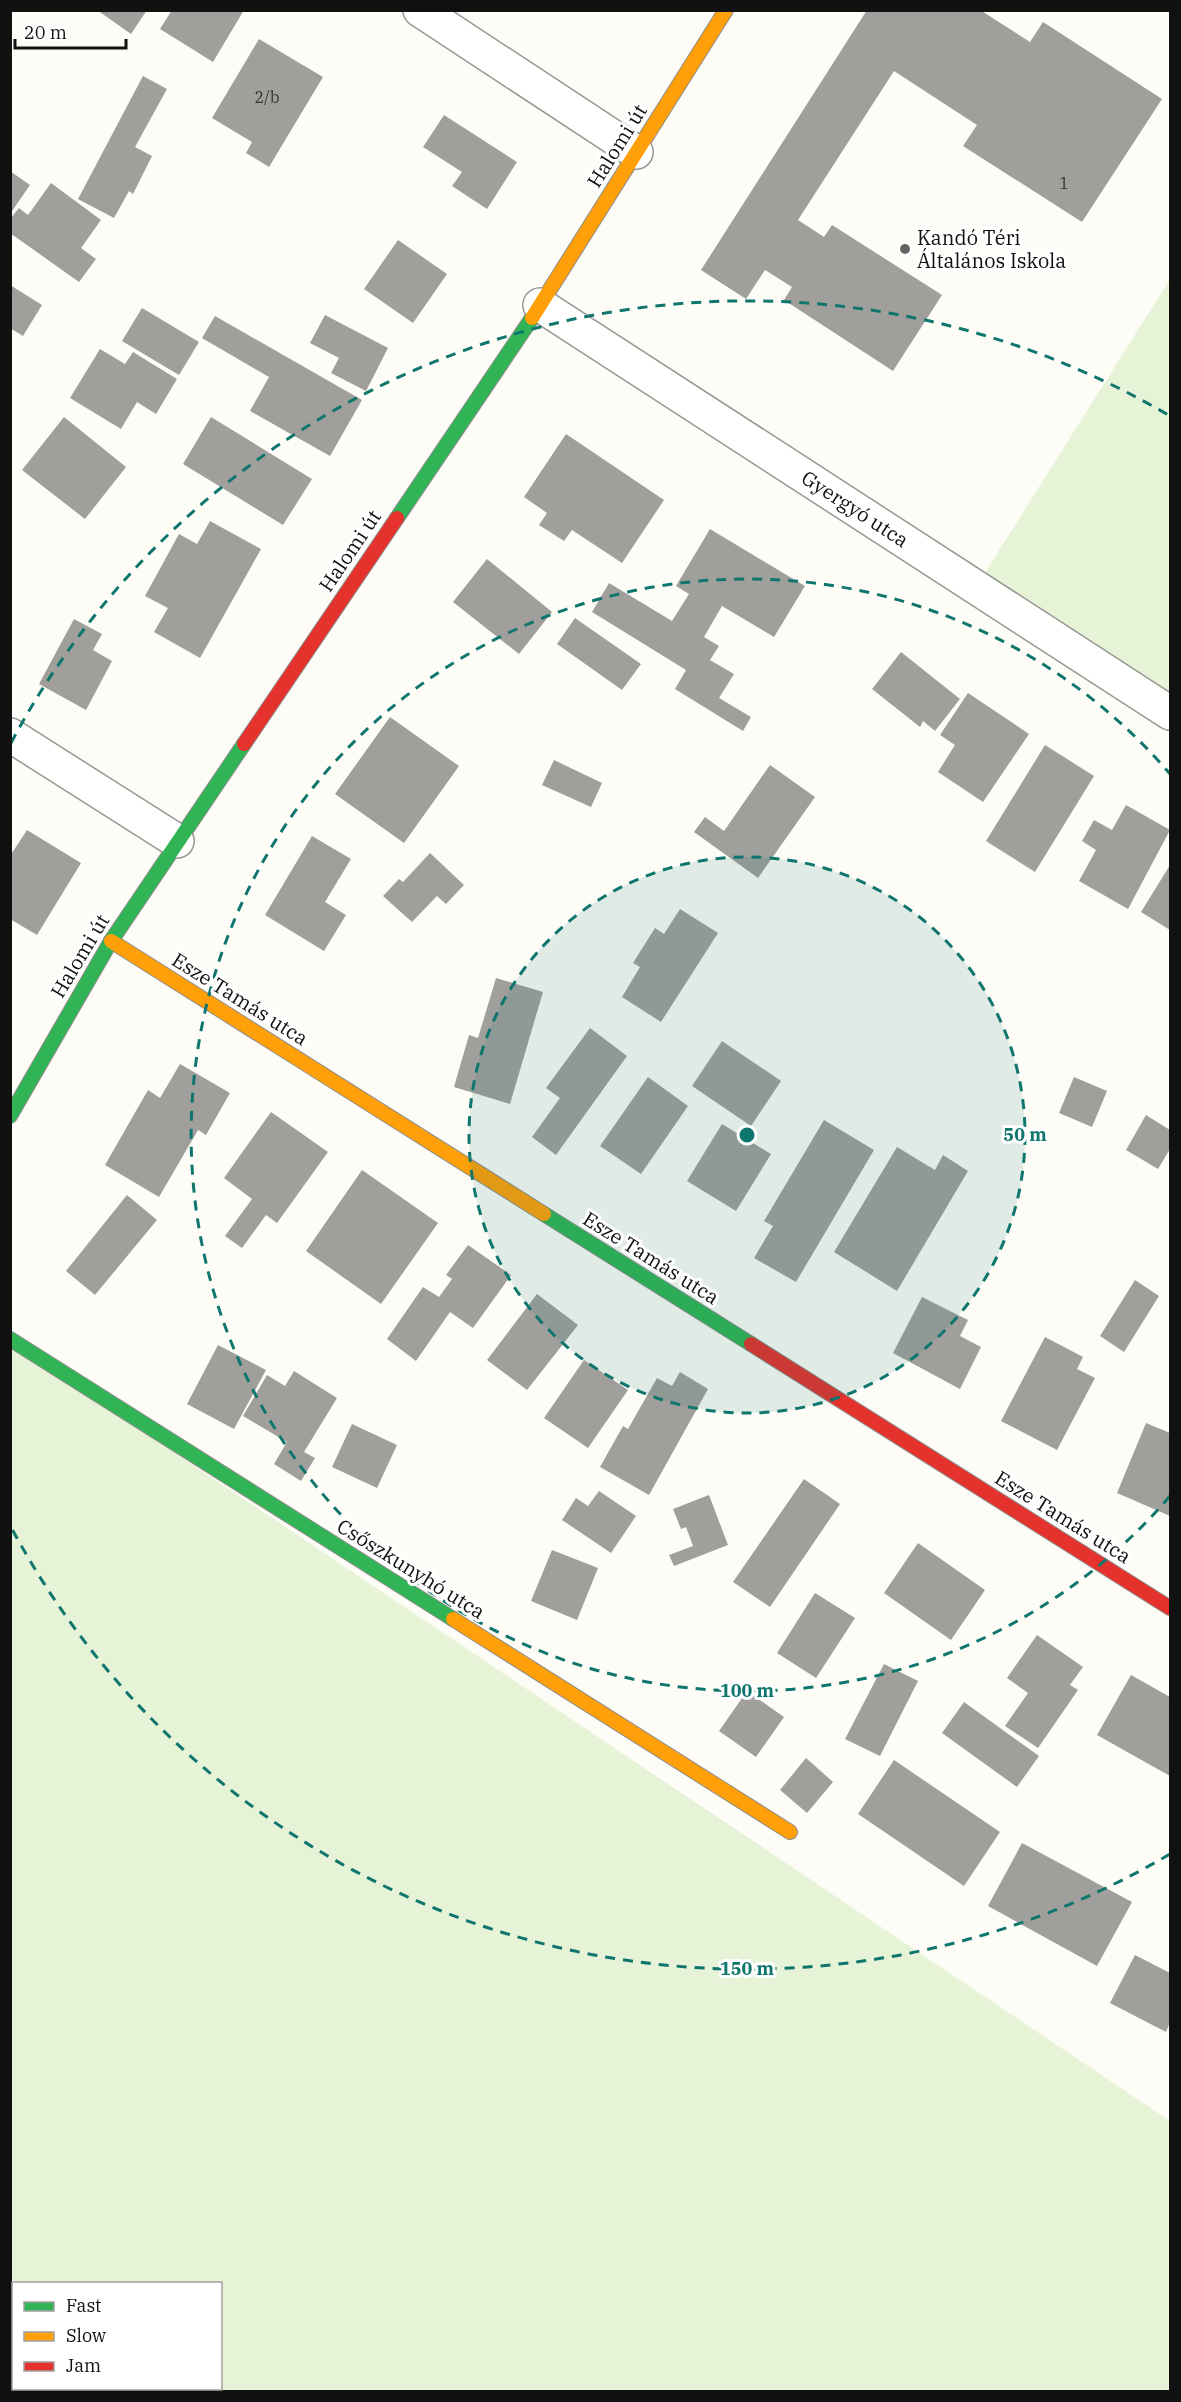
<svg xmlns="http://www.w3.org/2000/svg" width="1181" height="2402" font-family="'IBM Plex Serif',serif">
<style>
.green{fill:#e7f3d7;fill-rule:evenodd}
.building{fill:#a19f9c}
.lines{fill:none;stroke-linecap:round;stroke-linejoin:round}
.street-casing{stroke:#979795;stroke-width:36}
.fast-casing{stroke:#8e8d8b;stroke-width:16}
.slow-casing{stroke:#8e8d8b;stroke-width:16}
.jam-casing{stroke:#8e8d8b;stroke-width:16}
.street{stroke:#fffffe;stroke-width:33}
.fast{stroke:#30b455;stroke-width:14}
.slow{stroke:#ff9f0a;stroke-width:14}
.jam{stroke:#e5322d;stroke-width:14}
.ring{fill:none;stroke:#0f766e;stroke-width:3;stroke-dasharray:10 8}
.poi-dot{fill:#646362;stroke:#fff;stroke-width:2}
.labels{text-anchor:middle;stroke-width:6;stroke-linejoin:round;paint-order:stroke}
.number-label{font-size:16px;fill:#353434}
.street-label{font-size:20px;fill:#111;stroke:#fff}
.poi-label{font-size:20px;fill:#111;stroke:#fff;text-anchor:start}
.centre{fill:#0f766e;stroke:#fff;stroke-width:3}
.ring-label{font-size:18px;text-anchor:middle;font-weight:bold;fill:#0f766e;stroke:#fff;stroke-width:6;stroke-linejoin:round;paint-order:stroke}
</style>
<rect width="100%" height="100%" fill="#fdfcf7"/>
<path class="green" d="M 1170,279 L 1170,713 L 976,587 Z
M 10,1342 L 1170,2121 L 1170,2391 L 11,2391 ZM 14,2284 L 220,2284 L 220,2388 L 14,2388 Z"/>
<path class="building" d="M 97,10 L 147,10 L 131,34 Z
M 172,10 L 244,10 L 213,62 L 160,29 Z
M 867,10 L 980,10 L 1030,42 L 1043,22 L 1162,99 L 1082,222 L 963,146 L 977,125 L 894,71 L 798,220 L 824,237 L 832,225 L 942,295 L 893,371 L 784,300 L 792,287 L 765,270 L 746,299 L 701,270 Z
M 259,39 L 323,77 L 269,167 L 246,153 L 252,142 L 212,118 Z
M 143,76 L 167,89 L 135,147 L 152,156 L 133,194 L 129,191 L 114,218 L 78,199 Z
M 444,115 L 517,162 L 487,209 L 452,186 L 462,172 L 423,147 Z
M 10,171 L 30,185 L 10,214 Z
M 51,183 L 101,220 L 81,248 L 96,259 L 79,282 L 10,233 L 10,219 L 19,208 L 28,215 Z
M 398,240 L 447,274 L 413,323 L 364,289 Z
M 10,285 L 42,305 L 23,336 L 10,328 Z
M 142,308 L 199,342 L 179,375 L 122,341 Z
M 325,315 L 388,348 L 366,391 L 331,373 L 339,358 L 310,343 Z
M 215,316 L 362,400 L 330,456 L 250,411 L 269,377 L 202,338 Z
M 100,349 L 125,364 L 133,352 L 177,379 L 156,414 L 137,402 L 121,429 L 70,398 Z
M 64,417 L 126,467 L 85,519 L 22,470 Z
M 211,417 L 312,479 L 283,525 L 183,464 Z
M 566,434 L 664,500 L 622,563 L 572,530 L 564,541 L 539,525 L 547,513 L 524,497 Z
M 210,521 L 261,549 L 200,658 L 154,632 L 168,608 L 145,596 L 179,534 L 197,544 Z
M 710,529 L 805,586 L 774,637 L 722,606 L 704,637 L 719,646 L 710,660 L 734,674 L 719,698 L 751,717 L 743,731 L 675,689 L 686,670 L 592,612 L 609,583 L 672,621 L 689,594 L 676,586 Z
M 487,559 L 552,612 L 519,654 L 453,602 Z
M 575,618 L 641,664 L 622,690 L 557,644 Z
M 74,619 L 102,634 L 93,650 L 112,661 L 86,710 L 39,684 Z
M 901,652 L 960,699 L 935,731 L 923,721 L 920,727 L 872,689 Z
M 968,693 L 1029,734 L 983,802 L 938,772 L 955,745 L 940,735 Z
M 390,717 L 459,766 L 404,843 L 335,794 Z
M 1045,745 L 1094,776 L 1035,872 L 986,841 Z
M 554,760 L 602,783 L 591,807 L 542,785 Z
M 770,765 L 815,797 L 758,878 L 694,832 L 705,817 L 724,831 Z
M 1126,805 L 1170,830 L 1128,909 L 1079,881 L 1096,850 L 1082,841 L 1094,820 L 1112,830 Z
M 27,830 L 81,863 L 37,935 L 10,919 L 10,856 Z
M 312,836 L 351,859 L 325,902 L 346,915 L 324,951 L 265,915 Z
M 430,853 L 464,885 L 446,904 L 437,896 L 412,922 L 383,896 L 399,879 L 403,882 Z
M 1170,865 L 1170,930 L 1141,912 Z
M 680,909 L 718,933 L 661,1022 L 622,997 L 640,967 L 633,963 L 655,928 L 664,934 Z
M 496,978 L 543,992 L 510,1104 L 454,1087 L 469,1035 L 478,1038 Z
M 590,1028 L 627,1056 L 556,1155 L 532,1137 L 560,1098 L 546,1088 Z
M 722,1041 L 781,1081 L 751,1126 L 692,1086 Z
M 180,1064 L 230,1093 L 206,1135 L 198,1130 L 159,1197 L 105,1165 L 148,1090 L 160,1098 Z
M 648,1077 L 688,1106 L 641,1174 L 600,1146 Z
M 1074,1077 L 1107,1091 L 1092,1127 L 1059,1113 Z
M 271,1112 L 328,1152 L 277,1223 L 266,1215 L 242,1248 L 225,1236 L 252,1199 L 224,1178 Z
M 1146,1115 L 1170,1130 L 1170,1149 L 1158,1169 L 1126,1150 Z
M 824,1120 L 874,1150 L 796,1282 L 754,1258 L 773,1226 L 764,1221 Z
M 722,1124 L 771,1154 L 736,1211 L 687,1181 Z
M 897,1147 L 935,1170 L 943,1155 L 968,1171 L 897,1291 L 834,1252 Z
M 362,1170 L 438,1223 L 381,1304 L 306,1251 Z
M 127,1195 L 157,1220 L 95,1295 L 66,1271 Z
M 468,1245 L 511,1275 L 473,1328 L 450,1312 L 416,1361 L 387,1339 L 423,1287 L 439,1297 L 452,1279 L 446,1275 Z
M 1135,1280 L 1159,1296 L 1124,1352 L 1100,1336 Z
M 537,1294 L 578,1325 L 527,1390 L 487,1360 Z
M 922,1297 L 968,1320 L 960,1336 L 981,1347 L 960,1389 L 893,1353 Z
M 1045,1337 L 1083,1357 L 1077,1369 L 1095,1378 L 1057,1450 L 1001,1421 Z
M 218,1345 L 266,1370 L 234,1429 L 187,1404 Z
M 584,1360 L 628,1390 L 588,1448 L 544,1418 Z
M 294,1371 L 337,1398 L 304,1452 L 315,1458 L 301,1481 L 274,1464 L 287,1442 L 243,1416 L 267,1375 L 285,1386 Z
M 680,1372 L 708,1389 L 649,1495 L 600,1467 L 623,1426 L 628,1429 L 657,1378 L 672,1386 Z
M 1146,1423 L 1170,1433 L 1170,1516 L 1117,1493 Z
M 352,1424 L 397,1445 L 377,1488 L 332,1467 Z
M 804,1479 L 840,1504 L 770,1607 L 733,1582 Z
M 599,1491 L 636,1516 L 611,1553 L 562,1520 L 576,1498 L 588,1506 Z
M 709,1495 L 728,1545 L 674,1566 L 669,1555 L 693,1546 L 686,1527 L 681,1529 L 673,1509 Z
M 918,1543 L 985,1590 L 951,1640 L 884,1593 Z
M 552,1550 L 598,1568 L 577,1620 L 531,1601 Z
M 815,1593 L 855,1618 L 816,1678 L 777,1653 Z
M 1037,1635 L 1083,1667 L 1070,1685 L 1078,1690 L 1038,1748 L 1005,1726 L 1028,1693 L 1007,1678 Z
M 884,1664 L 918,1681 L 880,1756 L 845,1739 Z
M 1131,1675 L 1170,1697 L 1170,1776 L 1097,1735 Z
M 747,1691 L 784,1717 L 756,1757 L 719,1731 Z
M 964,1702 L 1039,1756 L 1017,1787 L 942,1733 Z
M 806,1758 L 833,1782 L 807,1813 L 780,1790 Z
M 894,1760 L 1000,1832 L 964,1886 L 858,1814 Z
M 1022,1843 L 1132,1902 L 1097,1966 L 988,1906 Z
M 1135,1955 L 1170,1973 L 1170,2022 L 1166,2032 L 1110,2003 Z"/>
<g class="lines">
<defs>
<path id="street" d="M 420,10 L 636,152
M 540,305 L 1170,713
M 10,735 L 177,841"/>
<path id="fast" d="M 397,518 L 532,318
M 10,1116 L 111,941 L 244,744
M 544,1214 L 751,1344
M 10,1339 L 453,1619"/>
<path id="slow" d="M 532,318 L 726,10
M 111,941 L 544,1214
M 453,1619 L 790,1832"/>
<path id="jam" d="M 244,744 L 397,518
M 751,1344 L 1170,1608"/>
</defs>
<use href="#street" class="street-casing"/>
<use href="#fast" class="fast-casing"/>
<use href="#slow" class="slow-casing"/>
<use href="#jam" class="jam-casing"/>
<use href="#street" class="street"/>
<use href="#fast" class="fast"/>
<use href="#slow" class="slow"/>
<use href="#jam" class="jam"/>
</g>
<circle cx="747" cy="1135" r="278" fill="#0f766e" fill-opacity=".12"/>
<g class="ring">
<circle cx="747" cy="1135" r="278"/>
<path d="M1170 1496A556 556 0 1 1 1170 774"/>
<path d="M1170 1854A834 834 0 0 1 11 1527M11 743A834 834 0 0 1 1170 416"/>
</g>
<circle class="poi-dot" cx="905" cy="249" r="6"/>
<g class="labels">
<g class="number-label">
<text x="267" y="103">2/b</text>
<text x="1064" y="189">1</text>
</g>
<g class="street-label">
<text transform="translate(617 146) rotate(-58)" y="7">Halomi út</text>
<text transform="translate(855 509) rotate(33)" y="7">Gyergyó utca</text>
<text transform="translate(350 551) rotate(-56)" y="7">Halomi út</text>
<text transform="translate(80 956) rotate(-59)" y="7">Halomi út</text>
<text transform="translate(240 999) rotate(32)" y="7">Esze Tamás utca</text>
<text transform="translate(651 1258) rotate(32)" y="7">Esze Tamás utca</text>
<text transform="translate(1063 1517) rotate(32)" y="7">Esze Tamás utca</text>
<text transform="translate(411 1569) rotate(32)" y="7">Csőszkunyhó utca</text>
</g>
<g class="poi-label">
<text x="917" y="245">Kandó Téri<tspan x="917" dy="23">Általános Iskola</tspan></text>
</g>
</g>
<circle cx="747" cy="1135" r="9" class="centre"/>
<g class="ring-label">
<text x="1025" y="1141">50 m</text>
<text x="747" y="1697">100 m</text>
<text x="747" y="1975">150 m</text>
</g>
<rect width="1181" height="2402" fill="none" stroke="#111111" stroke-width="24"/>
<rect x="12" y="2282" width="210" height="108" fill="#ffffff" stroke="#a0a0a0" stroke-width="1.5"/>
<rect x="24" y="2302" width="30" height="9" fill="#30b455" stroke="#a0a0a0" stroke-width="1.5"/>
<text x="66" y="2312" font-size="18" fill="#111111">Fast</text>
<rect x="24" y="2332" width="30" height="9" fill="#ff9f0a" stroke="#a0a0a0" stroke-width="1.5"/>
<text x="66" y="2342" font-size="18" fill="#111111">Slow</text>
<rect x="24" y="2362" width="30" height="9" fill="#e5322d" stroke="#a0a0a0" stroke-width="1.5"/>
<text x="66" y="2372" font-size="18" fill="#111111">Jam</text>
<path d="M15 39v9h111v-9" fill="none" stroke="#111111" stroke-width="3"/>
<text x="24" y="39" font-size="18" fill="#111111" stroke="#ffffff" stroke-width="4.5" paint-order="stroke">20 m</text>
</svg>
